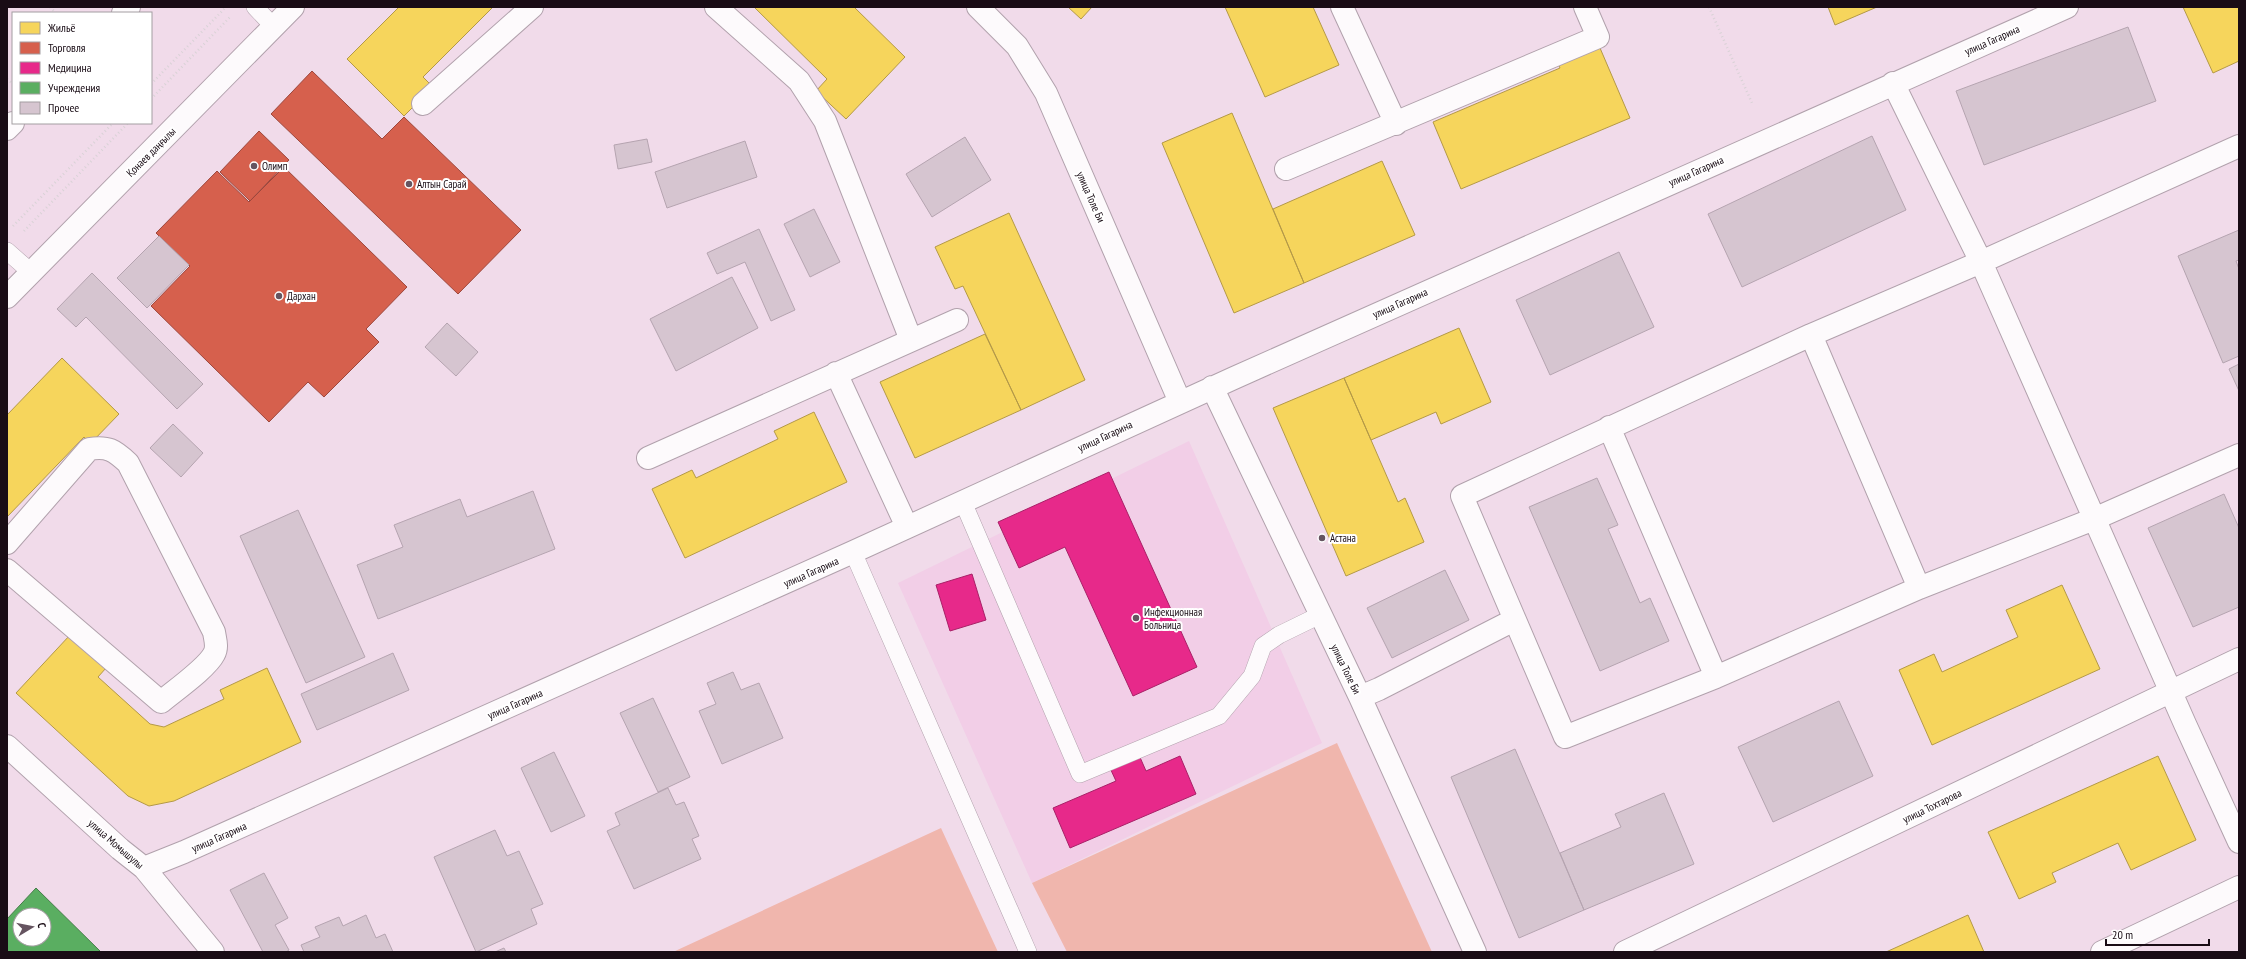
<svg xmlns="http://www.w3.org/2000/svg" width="2246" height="959" font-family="'PT Sans Narrow',sans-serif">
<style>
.built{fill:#f2cee7}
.green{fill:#f0b6ad}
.homes{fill:#f6d55c;stroke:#b49947}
.shops{fill:#d6604d;stroke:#9d473c}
.health{fill:#e7298a;stroke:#a92067}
.public{fill:#5aae61;stroke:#467d4a;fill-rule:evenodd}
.building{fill:#d6c5d0;stroke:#b5a4b0}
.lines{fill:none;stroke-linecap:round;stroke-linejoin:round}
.lane-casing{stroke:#b1a1ac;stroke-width:18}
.street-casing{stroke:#b1a1ac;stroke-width:24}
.path{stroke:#d9d2d6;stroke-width:2.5;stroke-dasharray:1 3;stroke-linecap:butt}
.lane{stroke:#fdfafc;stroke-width:17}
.street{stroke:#fdfafc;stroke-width:22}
.poi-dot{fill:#655460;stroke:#fff;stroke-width:1.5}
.labels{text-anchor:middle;stroke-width:4;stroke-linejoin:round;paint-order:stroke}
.street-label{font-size:11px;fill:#190c15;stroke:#fff}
.poi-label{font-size:11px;fill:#190c15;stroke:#fff;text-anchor:start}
</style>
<rect width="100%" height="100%" fill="#f1dbea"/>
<path class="built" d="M 1189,441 L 1322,743 L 1032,883 L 898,583 Z"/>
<path class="green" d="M 1337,743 L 1432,952 L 1067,952 L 1032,883 Z
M 941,828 L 998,952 L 673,952 Z"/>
<path class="homes" d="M 399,7 L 493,7 L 423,77 L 433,87 L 404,116 L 347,59 Z
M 754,7 L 854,7 L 905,57 L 846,119 L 816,91 L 827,79 Z
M 1068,7 L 1092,7 L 1081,19 Z
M 1225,7 L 1313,7 L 1339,65 L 1265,97 Z
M 1828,7 L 1877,7 L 1835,25 Z
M 2183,7 L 2239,7 L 2239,61 L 2213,73 Z
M 1597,41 L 1630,118 L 1461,189 L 1433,122 L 1560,68 L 1556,59 Z
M 1232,113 L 1304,283 L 1234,313 L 1162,143 Z
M 1382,161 L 1415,235 L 1304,283 L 1273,209 Z
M 1009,213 L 1085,380 L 1021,410 L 963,286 L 955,289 L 935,247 Z
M 1459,328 L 1491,402 L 1441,424 L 1436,412 L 1371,440 L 1344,378 Z
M 985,334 L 1021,410 L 915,458 L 880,382 Z
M 62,358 L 119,414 L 90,444 L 84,437 L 7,517 L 7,415 Z
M 1344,378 L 1398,502 L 1405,498 L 1424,542 L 1346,576 L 1273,408 Z
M 814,412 L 847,482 L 685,558 L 652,489 L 692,470 L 696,478 L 778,439 L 774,431 Z
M 2062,585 L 2100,669 L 1932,745 L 1899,670 L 1934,654 L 1942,672 L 2018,637 L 2006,610 Z
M 70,635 L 106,668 L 98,677 L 150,724 L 164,727 L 224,699 L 220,690 L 267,668 L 301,742 L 174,801 L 149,806 L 128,796 L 16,693 Z
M 2158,756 L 2196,840 L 2131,870 L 2118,843 L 2052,873 L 2056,882 L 2019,899 L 1988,832 Z
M 1968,915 L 1984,952 L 1886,952 Z"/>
<path class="shops" d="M 312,71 L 382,139 L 404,117 L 521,230 L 458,294 L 271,114 Z
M 259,131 L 289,160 L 250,201 L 220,172 Z
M 284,167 L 407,287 L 366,329 L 379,342 L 324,397 L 308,382 L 269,422 L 151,306 L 190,266 L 156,233 L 217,171 L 249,202 Z"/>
<path class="health" d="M 1109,472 L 1197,667 L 1133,696 L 1065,547 L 1019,568 L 998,522 Z
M 972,574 L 986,620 L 950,631 L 936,585 Z
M 1139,755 L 1146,771 L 1180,756 L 1196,794 L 1070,848 L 1053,808 L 1116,781 L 1110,768 Z"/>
<path class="public" d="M 36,888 L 101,952 L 7,952 L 7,919 ZM 20,915 L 44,915 L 44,939 L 20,939 Z"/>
<path class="building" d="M 2128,27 L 2156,101 L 1984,165 L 1956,91 Z
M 1872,136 L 1906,210 L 1742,287 L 1708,214 Z
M 965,137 L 991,180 L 932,217 L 906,174 Z
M 647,139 L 652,162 L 618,169 L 614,145 Z
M 745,141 L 757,177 L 667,208 L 655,172 Z
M 814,209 L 840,262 L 810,277 L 784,224 Z
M 759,229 L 795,310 L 771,321 L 745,262 L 717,274 L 707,253 Z
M 2239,230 L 2239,260 L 2236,261 L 2239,269 L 2239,356 L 2223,363 L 2178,256 Z
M 159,236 L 189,265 L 147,308 L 117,278 Z
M 1619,252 L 1654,327 L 1550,375 L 1516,300 Z
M 92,273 L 203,384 L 177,409 L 86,317 L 76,327 L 57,309 Z
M 732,277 L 758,328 L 676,371 L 650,319 Z
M 447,323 L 478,352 L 456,376 L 425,347 Z
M 2239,364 L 2239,391 L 2229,369 Z
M 173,424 L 203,453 L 181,477 L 150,448 Z
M 1597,478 L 1618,525 L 1608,529 L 1640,603 L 1650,598 L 1669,641 L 1600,671 L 1529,507 Z
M 533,491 L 555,549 L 378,619 L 357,565 L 403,547 L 394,525 L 460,499 L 467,517 Z
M 2224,494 L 2239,528 L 2239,607 L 2193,627 L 2148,528 Z
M 298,510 L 365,657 L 306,683 L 240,536 Z
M 1445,570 L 1469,620 L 1392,658 L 1367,608 Z
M 393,653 L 409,690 L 317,730 L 301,694 Z
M 733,672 L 741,690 L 759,683 L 783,738 L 722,764 L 699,711 L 716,704 L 707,683 Z
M 653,698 L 690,777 L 658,792 L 620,713 Z
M 1839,701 L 1873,776 L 1773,822 L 1738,747 Z
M 1515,749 L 1584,910 L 1519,938 L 1451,777 Z
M 554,752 L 585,816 L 551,832 L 521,768 Z
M 668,788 L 676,805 L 684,802 L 699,836 L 692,839 L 701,859 L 634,889 L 607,831 L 620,825 L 615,813 Z
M 1664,793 L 1694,864 L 1584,910 L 1560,853 L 1621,827 L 1615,814 Z
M 495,830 L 507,856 L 519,851 L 543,904 L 531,909 L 537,924 L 476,952 L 434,857 Z
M 264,873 L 288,918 L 275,925 L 289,950 L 286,952 L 263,952 L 230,890 Z
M 366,915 L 376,938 L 385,934 L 393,952 L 304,952 L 301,945 L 320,937 L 315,927 L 339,917 L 343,926 Z
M 504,948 L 506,952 L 495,952 Z"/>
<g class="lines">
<defs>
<path id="lane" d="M 255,7 L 274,27
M 7,251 L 32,273
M 963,502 L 1080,774 L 1219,716 L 1252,676 L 1263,646 L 1279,635 L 1320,615
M 853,552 L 1028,952"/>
<path id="street" d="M 716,7 L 799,81 L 825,121 L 911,340
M 978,7 L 1017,46 L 1046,93 L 1180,402
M 1342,7 L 1396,124
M 123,13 L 129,7
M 1893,83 L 1981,262 L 2185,724 L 2239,842
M 423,104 L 532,7
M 7,129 L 13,123
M 2239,146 L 1981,262 L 1811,335 L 1462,496 L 1565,737 L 1716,677 L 1919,588 L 2094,519 L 2239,455
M 1286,169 L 1598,37 L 1585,7
M 7,297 L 293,7
M 1811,335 L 1919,588
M 836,373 L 907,527
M 1212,387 L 1360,697 L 1475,952
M 1609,427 L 1716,677
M 648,458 L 957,320
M 7,543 L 89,449 C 108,446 114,450 128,463 L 214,632 C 215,639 218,647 214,654 C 207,668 174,691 161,702 L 7,570
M 1360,697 L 1379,689 L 1514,620
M 7,746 L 120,849 L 144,868 L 213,952
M 144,868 L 184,852 L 853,552 L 1234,378 L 2067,7
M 1625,952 L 2239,659
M 2102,952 L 2239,887"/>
</defs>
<use href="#lane" class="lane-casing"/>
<use href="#street" class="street-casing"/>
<path class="path" d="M 50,7 L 56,13
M 1709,7 L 1752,103
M 7,79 L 13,84
M 151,84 L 226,7
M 151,99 L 230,17
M 13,226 L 113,123
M 24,231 L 128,123"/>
<use href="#lane" class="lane"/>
<use href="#street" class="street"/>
</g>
<g class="poi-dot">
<circle cx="254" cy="166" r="4"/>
<circle cx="409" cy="184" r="4"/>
<circle cx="279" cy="296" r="4"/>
<circle cx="1322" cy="538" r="4"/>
<circle cx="1136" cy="618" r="4"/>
</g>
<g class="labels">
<g class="street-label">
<text transform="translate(1992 40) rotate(-24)" y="4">улица Гагарина</text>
<text transform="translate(151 152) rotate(-45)" y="4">Қонаев даңғылы</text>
<text transform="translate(1696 171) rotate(-24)" y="4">улица Гагарина</text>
<text transform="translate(1091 197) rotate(66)" y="4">улица Толе Би</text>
<text transform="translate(1400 303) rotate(-24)" y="4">улица Гагарина</text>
<text transform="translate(1105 436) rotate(-25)" y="4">улица Гагарина</text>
<text transform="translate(811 572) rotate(-24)" y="4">улица Гагарина</text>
<text transform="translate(1346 669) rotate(64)" y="4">улица Толе Би</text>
<text transform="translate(515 704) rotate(-24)" y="4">улица Гагарина</text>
<text transform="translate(1932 806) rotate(-26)" y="4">улица Тохтарова</text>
<text transform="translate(219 837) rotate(-24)" y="4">улица Гагарина</text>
<text transform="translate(116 844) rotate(41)" y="4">улица Момышулы</text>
</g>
<g class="poi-label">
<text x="262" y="170">Олимп</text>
<text x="417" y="188">Алтын Сарай</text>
<text x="287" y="300">Дархан</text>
<text x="1330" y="542">Астана</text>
<text x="1144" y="616">Инфекционная<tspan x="1144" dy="13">Больница</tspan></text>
</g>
</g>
<rect width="2246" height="959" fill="none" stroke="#190c15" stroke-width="16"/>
<rect x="12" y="12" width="140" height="112" fill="#ffffff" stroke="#a39ea1"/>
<rect x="20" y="22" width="20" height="12" fill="#f6d55c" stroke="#a39ea1"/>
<text x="48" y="32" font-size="12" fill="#190c15">Жильё</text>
<rect x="20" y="42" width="20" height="12" fill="#d6604d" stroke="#a39ea1"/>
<text x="48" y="52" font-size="12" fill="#190c15">Торговля</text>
<rect x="20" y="62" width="20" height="12" fill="#e7298a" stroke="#a39ea1"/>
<text x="48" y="72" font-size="12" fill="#190c15">Медицина</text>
<rect x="20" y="82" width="20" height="12" fill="#5aae61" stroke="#a39ea1"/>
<text x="48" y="92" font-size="12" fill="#190c15">Учреждения</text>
<rect x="20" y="102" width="20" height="12" fill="#d6c5d0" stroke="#a39ea1"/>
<text x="48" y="112" font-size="12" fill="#190c15">Прочее</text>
<g transform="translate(32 927) rotate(80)"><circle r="19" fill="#ffffff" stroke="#a39ea1"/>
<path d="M0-3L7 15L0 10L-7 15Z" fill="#655460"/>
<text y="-6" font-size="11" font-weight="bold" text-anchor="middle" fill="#190c15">С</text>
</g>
<path d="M2106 939v6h103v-6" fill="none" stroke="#190c15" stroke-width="2"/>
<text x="2112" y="939" font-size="12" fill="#190c15" stroke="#ffffff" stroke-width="3" paint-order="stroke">20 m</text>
</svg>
